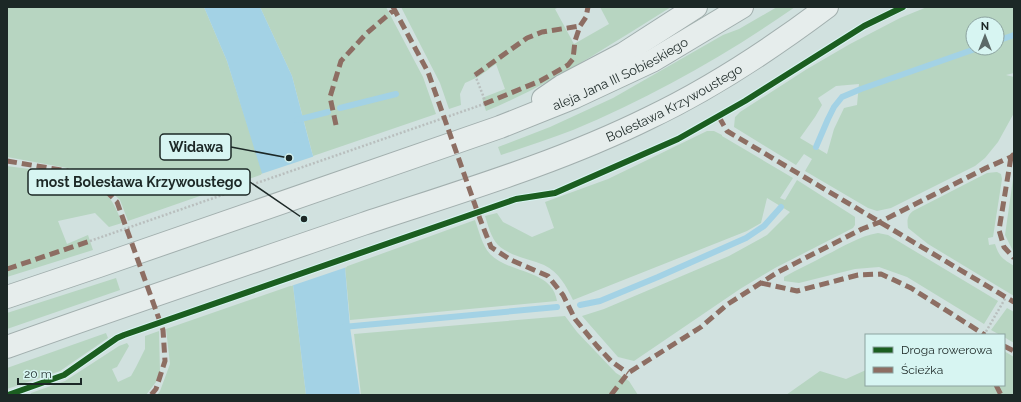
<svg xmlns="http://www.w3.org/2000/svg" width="1021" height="402" font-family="Raleway,sans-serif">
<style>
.green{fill:#b7d5c1;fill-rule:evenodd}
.water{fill:#a3d2e5}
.pier{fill:#d1e1df}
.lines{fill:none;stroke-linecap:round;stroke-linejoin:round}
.stream{stroke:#a3d2e5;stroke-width:6}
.secondary-casing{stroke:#a2afae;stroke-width:24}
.path{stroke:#b9bfbe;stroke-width:2.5;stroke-dasharray:2 2;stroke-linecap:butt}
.secondary{stroke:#e6edec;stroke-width:22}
.quiet{stroke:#8d6e63;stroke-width:5;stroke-dasharray:10 5;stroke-linecap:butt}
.cycleway-casing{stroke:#d7f5f2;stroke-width:8}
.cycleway{stroke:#1b5e20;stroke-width:6}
.labels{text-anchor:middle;stroke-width:3.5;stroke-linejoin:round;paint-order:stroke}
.street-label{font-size:13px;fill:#1c2826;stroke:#d7f5f2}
.leader{fill:none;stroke:#1c2826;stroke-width:1.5}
.callout-dot{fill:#1c2826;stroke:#d7f5f2;stroke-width:1.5}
.callout{fill:#d7f5f2;stroke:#1c2826;stroke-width:1.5}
.callout-label{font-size:14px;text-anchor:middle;font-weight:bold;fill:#1c2826}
</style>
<rect width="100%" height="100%" fill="#d1e1df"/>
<path class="green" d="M 7,7 L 204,7 L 227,61 L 263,174 L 128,221 L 120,200 L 103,184 L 91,176 L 78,170 L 7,157 Z
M 260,7 L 386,7 L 423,77 L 436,114 L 313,156 L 292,76 Z
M 401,7 L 559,7 L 555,9 L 574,44 L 609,24 L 600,7 L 671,7 C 611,44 552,84 486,111 L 482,98 L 505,89 L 496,64 L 478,77 L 465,83 L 460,94 L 461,105 L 449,109 L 440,83 Z
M 777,7 L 795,7 C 725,56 652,97 573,130 C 549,139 525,147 501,155 L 498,147 L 550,127 L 613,98 L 723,35 L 739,29 Z
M 927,7 L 1014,7 L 1014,73 L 1006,75 L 1014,77 L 1014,113 L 998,142 L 985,158 L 975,166 L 891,208 L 877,211 L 868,208 L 805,171 L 812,159 L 804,154 L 796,165 L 734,127 L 735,117 L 740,112 L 807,69 L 850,44 L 900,18 ZM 973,24 L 997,24 L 997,48 L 973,48 ZM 859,84 L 857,105 L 844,108 L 834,129 L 827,154 L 800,138 L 815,117 L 822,105 L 818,98 L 836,86 Z
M 707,131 L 714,131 L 722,135 L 722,136 L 793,178 L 780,198 L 785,200 L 797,180 L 852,215 L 855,217 L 855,225 L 853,228 L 775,268 L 740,289 L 634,361 L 618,357 L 582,316 L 604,309 L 729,256 L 767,235 L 790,212 L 767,198 L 761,223 L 747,231 L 573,300 C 566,286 559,272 544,265 C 528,258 511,257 498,245 C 491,238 488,225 485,216 L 497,213 L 503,222 L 532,237 L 554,228 L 545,202 L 608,179 Z
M 7,166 C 34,170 80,172 101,189 C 112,198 117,210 122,223 L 109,227 L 95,213 L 58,221 L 67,244 L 88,235 L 93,250 L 7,277 Z
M 997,172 L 1001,174 L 1002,179 L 993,237 L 988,238 L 989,245 L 995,244 C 999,257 1003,259 1014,266 L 1014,296 L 928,244 L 908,228 C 907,220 907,216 913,211 L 987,173 Z
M 1014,178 L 1014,253 L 1005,235 L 1013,179 Z
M 475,220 C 479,231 482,245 490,254 C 509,274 552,269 557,301 L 350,320 L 345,267 Z
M 878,233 L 888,235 L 998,301 L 984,324 L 907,277 L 879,267 L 855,269 L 799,283 L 784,281 L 784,277 C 798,269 812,263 826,255 C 843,247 859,236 878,233 Z
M 116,278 L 120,290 L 7,329 L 7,313 Z
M 293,285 L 306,395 L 157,395 L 160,391 L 170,364 L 166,329 Z
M 1007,308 L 1014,312 L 1014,343 L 1004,337 L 1004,335 L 1000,335 L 991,330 Z
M 565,316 L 577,332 L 616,373 L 629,381 L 638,395 L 361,395 L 354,334 Z
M 159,331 L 160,373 L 156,382 L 146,395 L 30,395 L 31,393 L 65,381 L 119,346 L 127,343 L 129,346 L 117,367 L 112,369 L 118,382 L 131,376 L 136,367 L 145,349 L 145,336 Z
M 106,333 L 108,338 L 60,371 L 7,389 L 7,368 Z
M 1004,351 L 1014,357 L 1014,395 L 786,395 L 820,371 L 846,379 L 866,370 L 866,385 L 1004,385 Z"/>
<path class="water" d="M 204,7 L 260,7 L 292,76 L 311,149 L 345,267 L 350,327 L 360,395 L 306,395 L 293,285 L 283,241 L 227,61 Z"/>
<path class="pier" d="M 315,156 L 347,267 L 291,286 L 282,241 L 261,174 Z"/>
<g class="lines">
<path class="stream" d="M 997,41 L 1014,35
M 340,108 L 396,94
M 297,120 L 328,112
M 816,147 L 828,119 L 834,107 L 842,97 L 861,89 L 978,48
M 580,305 L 600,301 L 658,277 L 746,238 L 764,226 L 781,207
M 343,327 L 557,307"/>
<defs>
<g id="secondary">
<path d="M 543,99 L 562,86 L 623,54 L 696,7"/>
<path id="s1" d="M 7,297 L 99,266 L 500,127 L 575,97 L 652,61 L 742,7"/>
<path id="s2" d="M 7,347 C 125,305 244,265 363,224 C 459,192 558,163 649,118 C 712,88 771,49 827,7"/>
</g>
</defs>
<use href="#secondary" class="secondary-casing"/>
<path class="path" d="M 475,75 L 486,103
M 90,241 L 484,104
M 984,335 L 1006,297"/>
<use href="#secondary" class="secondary"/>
<path class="quiet" d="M 393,7 L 428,72 L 480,219 L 491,247 L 511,260 L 548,276 L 563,295 L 575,319 L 597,346 L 612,362 L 628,373
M 475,75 L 527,38 L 542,32 L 580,26
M 484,104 L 540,81 L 568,65 L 573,59 L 575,41 L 580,26 L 586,17 L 588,7
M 719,117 L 727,131 L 1014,302
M 336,125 L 330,97 L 341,61 L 367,33 L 394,10
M 1011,157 L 999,230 L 1004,247 L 1014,258
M 7,161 L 67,171 L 83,175 L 97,182 L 117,202 L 163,330 L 165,361 L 156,389 L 151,395
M 7,269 L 90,241
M 761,283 L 797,291 L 858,275 L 881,274 L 911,288 L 985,335
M 1004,346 L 1014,351
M 996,385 L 1001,395
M 611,395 L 628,373 L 701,327 L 728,304 L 778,272 L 862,229 L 880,222 L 986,168 L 1011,157 L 1014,154"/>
<defs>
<path id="cycleway" d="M 8,395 L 64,375 L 117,338 L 124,335 L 516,199 L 555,193 L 678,139 L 745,101 L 864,26 L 903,7"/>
</defs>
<use href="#cycleway" class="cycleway-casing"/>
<use href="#cycleway" class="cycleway"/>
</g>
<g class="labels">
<g class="street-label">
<text dy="5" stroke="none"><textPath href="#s1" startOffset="653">aleja Jana III Sobieskiego</textPath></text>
<text dy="5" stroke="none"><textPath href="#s2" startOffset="711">Bolesława Krzywoustego</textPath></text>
</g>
</g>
<path class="leader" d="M289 158L231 147M304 219L250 182"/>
<g class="callout-dot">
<circle cx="289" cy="158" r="4"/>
<circle cx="304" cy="219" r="4"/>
</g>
<g class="callout">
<rect x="160" y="134" width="71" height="26" rx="4"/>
<rect x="28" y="169" width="222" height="26" rx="4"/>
</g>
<g class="callout-label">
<text x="196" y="152">Widawa</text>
<text x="139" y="187">most Bolesława Krzywoustego</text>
</g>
<rect width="1021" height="402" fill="none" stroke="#1c2826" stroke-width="16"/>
<rect x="865" y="334" width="140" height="52" fill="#d7f5f2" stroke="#8ca3a0"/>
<rect x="873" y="347" width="20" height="6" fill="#1b5e20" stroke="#8ca3a0"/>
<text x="901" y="354" font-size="12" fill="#1c2826">Droga rowerowa</text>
<rect x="873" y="367" width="20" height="6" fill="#8d6e63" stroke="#8ca3a0"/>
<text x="901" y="374" font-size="12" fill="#1c2826">Ścieżka</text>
<g transform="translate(985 36)"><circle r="19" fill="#d7f5f2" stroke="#8ca3a0"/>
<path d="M0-3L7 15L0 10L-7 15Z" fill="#5b6967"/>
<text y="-6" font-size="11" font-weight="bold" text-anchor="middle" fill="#1c2826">N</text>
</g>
<path d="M18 378v6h63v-6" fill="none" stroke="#1c2826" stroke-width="2"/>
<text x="24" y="378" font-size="12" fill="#1c2826" stroke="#d7f5f2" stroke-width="3" paint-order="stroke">20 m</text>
</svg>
